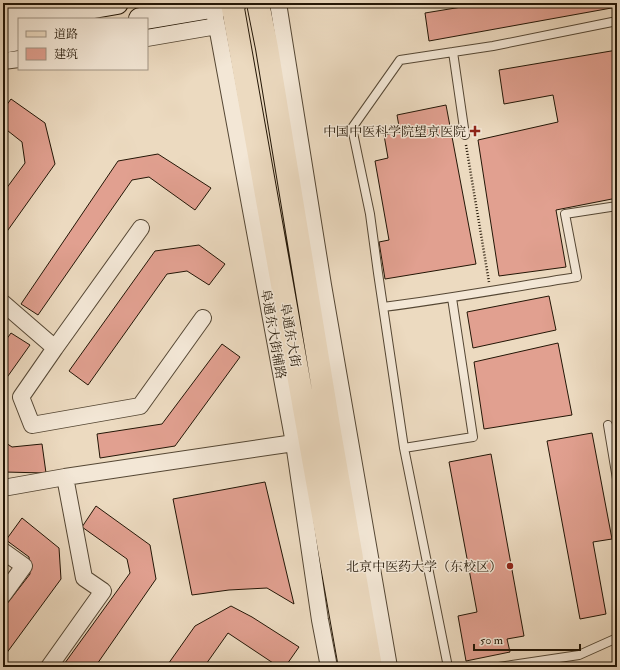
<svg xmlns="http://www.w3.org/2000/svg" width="620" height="670" font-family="'IM FELL Double Pica','Noto Serif SC',serif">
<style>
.building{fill:#e1a090;stroke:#231606}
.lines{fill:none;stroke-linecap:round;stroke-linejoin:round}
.lane-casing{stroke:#554734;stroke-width:10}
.street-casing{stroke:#554734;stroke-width:18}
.secondary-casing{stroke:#231606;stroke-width:24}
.primary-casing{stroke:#231606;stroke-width:24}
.path{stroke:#231606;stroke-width:2.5;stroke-dasharray:1 2;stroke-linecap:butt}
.lane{stroke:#f3e7d6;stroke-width:8}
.street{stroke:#f3e7d6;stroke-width:16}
.secondary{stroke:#f3e7d6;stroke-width:22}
.primary{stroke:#ecdac0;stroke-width:22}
.poi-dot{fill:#8f2418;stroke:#f3e7d6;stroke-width:1.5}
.labels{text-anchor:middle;stroke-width:3;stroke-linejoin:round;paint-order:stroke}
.poi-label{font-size:13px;fill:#231606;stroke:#f3e7d6;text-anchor:end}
.street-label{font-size:13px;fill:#231606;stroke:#f3e7d6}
</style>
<rect width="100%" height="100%" fill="#ecdac0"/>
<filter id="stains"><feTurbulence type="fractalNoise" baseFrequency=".005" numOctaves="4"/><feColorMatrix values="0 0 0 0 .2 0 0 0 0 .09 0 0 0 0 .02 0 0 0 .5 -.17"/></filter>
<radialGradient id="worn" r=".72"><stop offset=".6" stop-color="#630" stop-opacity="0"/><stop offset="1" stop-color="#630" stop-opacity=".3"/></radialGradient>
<path class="building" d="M 486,3 L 617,3 L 617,7 L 429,41 L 425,13 Z
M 617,50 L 617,198 L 556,210 L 566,267 L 499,276 L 478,140 L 558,122 L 553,95 L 504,104 L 499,70 Z
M 11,99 L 45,123 L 55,164 L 3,237 L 3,193 L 25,163 L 22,142 L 3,127 L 3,110 Z
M 446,105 L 476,264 L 385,279 L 379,242 L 389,240 L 375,161 L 388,158 L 384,135 L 400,132 L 397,115 Z
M 158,154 L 211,188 L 195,210 L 149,177 L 132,180 L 38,315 L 21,304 L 118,161 Z
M 199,245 L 225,264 L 209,285 L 187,271 L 167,274 L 88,385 L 69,371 L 155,251 Z
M 549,296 L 556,330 L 473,348 L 467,312 Z
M 11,333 L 30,345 L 3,383 L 3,344 Z
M 558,343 L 572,415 L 484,429 L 474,362 Z
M 222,344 L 240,357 L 175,446 L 100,458 L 97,434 L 162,424 Z
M 592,433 L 612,539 L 593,542 L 606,614 L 580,619 L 547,441 Z
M 3,441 L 12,447 L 42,444 L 46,473 L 4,472 L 3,471 Z
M 491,454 L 524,636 L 507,639 L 510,652 L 466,661 L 458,616 L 477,612 L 449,462 Z
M 265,482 L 294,604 L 267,588 L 229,590 L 192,595 L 173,499 Z
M 96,506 L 150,545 L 156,579 L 95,667 L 62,667 L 130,573 L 127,559 L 82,527 Z
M 22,518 L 59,548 L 61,579 L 3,658 L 3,609 L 30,574 L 29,557 L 6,540 Z
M 231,606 L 252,617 L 299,647 L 285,667 L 279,667 L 228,633 L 204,667 L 166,667 L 195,626 Z"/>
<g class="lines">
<defs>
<path id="lane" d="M 453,52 L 465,135
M 383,307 C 448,299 512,287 577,277 L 565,214 L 617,206
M 608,425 L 617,479
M 404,448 L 473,437 L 452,298
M 448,667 L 404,448 L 378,273 L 370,214 L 352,128 L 400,60 L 493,46 L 617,21
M 499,667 L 579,655 L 617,638"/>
<path id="street" d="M 212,3 L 217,26 L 294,443 L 320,620 L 329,667
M 278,3 L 323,285 L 389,667
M 3,6 L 20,3
M 147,38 L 217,26
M 3,61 L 19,59
M 3,303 L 55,348 L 141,228
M 55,348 L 21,397 L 32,425 L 140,406 L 203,318
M 3,488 L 65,477 L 294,443 L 303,440
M 3,551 L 24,566 L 3,595
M 49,667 L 103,591 L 84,578 L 65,477"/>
<path id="secondary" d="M 25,19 L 117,3
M 140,19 L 235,3
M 3,23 L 19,20
M 3,42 L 19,39"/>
<path id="primary" d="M 232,3 L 350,667
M 258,3 L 267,48 L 330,432 L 371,667"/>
</defs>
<use href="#lane" class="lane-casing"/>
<use href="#street" class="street-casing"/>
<use href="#secondary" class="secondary-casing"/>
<use href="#primary" class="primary-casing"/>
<path class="path" d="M 466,145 L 489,282"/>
<use href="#lane" class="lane"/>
<use href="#street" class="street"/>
<use href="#secondary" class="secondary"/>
<use href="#primary" class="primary"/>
</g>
<g class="poi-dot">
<path d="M473 125h4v4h4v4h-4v4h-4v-4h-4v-4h4z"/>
<circle cx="510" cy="566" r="4"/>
</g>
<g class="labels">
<g class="poi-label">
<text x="466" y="136">中国中医科学院望京医院</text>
<text x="502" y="571">北京中医药大学（东校区）</text>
</g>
<g class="street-label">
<text transform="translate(274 334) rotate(80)" y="5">阜通东大街辅路</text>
<text transform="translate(291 335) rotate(80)" y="5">阜通东大街</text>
</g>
</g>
<rect width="620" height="670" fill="none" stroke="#ecdac0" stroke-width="16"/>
<rect x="4" y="4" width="612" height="662" fill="none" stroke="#231606" stroke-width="2"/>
<rect x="8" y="8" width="604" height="654" fill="none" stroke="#231606"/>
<rect x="18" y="18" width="130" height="52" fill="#f3e7d6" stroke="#a09383"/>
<rect x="26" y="31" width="20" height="6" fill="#ecdac0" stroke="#a09383"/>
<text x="54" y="38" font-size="12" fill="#231606">道路</text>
<rect x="26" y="48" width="20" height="12" fill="#e1a090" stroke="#a09383"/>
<text x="54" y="58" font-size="12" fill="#231606">建筑</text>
<path d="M474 644v6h106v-6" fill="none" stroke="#231606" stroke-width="2"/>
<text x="480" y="644" font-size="12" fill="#231606" stroke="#f3e7d6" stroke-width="3" paint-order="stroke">50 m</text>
<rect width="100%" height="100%" filter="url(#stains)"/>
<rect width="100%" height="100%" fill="url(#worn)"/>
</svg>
